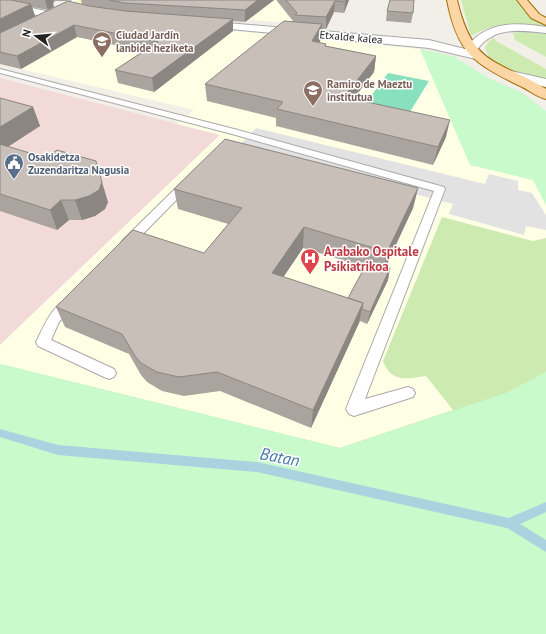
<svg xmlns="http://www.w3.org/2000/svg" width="546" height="634" font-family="'PT Sans',sans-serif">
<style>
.commercial{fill:#f2dad9}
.education{fill:#ffffe5}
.grass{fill:#cdebb0}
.park{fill:#c8facc}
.pitch{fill:#88e0be}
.parking{fill:#e2e2e2}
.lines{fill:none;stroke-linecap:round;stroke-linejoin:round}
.stream{fill:#aad3df;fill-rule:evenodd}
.lane-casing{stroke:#a9a9a9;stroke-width:2}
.street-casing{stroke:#a9a9a9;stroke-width:2}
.secondary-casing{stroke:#707d05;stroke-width:2}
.primary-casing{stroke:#a06b00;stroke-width:2}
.lane{fill:#fff;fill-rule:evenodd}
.street{fill:#fff;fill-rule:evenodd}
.secondary{fill:#f7fabf;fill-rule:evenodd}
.primary{fill:#fcd6a4;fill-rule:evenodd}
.wall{fill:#aba49e;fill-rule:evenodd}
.shaded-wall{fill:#8b8681}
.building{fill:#c7bfb8;stroke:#8b8681}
.labels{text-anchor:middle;stroke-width:3;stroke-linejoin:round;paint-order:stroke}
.far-education-label{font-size:11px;font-weight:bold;fill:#785e54;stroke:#fff;text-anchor:start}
.far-street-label{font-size:11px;fill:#222;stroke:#fff}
.far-service-label{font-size:11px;font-weight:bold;fill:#4e5e75;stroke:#fff;text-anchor:start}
.health-label{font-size:13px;font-weight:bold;fill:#be3a42;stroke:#fff;text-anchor:start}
.near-water-label{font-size:17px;font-style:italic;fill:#4a7aab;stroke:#fff}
</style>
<rect width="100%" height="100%" fill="#f2efe9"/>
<path class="commercial" d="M 0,78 L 220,135 L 0,345 Z"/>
<path class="education" d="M 180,0 L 292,0 L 296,23 L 215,18 Z
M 68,15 L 184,29 L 245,32 L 420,49 L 470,164 L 533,180 L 546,205 L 546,372 L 506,393 L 340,448 L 0,364 L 0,345 L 220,135 L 177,124 L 194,110 L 0,64 Z"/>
<path class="grass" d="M 461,0 L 519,0 L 546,26 C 520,23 494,22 471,36 Z
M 523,32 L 546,34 L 546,57 L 515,40 L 513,33 Z
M 494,37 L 496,41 L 546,69 L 546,79 C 526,75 490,71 485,47 L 489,41 Z
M 442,217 L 533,241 L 546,238 L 546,634 L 0,364 L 340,448 L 453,410 L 426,376 C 407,379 391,383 383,361 Z"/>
<path class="park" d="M 420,49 L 453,56 L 490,79 L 521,92 L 546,111 L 546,205 L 533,180 L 470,165 Z
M 0,364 L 340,448 L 506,393 L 546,372 L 546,634 L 0,634 Z"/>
<path class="pitch" d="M 388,73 L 429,81 L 405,120 L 360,111 Z"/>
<path class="parking" d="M 256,128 L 485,184 L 489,174 L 518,181 L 518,190 L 532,193 L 546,215 L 546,230 L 526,226 L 524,235 L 449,214 L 453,204 L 237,148 Z"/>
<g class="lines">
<path class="stream" d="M 0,429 L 58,445 L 257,462 L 509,518 L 546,502 L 546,512 L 520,524 L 546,540 L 546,552 L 507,528 L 257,472 L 58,455 L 0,437 Z"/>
<defs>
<path id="lane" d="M 72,0 L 80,0 L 59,11 L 54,10 Z
M 0,69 L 238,130 L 444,187 L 445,189 L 365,399 L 408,387 L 413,389 L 415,393 L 413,397 L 354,416 L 349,414 L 346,409 L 434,191 L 232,134 L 0,73 Z
M 187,180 L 191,181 L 192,183 L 191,185 L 130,247 L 122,247 L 120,244 L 122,241 L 183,181 Z
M 71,297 L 75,299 L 77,302 L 59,322 L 51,340 L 114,369 L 116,373 L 114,377 L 109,379 L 104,377 L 38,346 L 36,342 C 44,326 53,303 71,297 Z"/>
<path id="street" d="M 0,1 L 59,14 L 60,16 L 55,19 L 0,7 Z
M 204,21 L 429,40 L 465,49 C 485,21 515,22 546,27 L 546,33 C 519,30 493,26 476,51 L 482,55 L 476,59 L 429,48 L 200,26 L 198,24 L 200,22 Z
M 511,71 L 546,79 L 546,87 L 506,78 L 504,75 L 506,72 Z"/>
<path id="secondary" d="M 79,0 L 92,0 L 0,47 L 0,38 Z"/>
<path id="primary" d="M 447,0 L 457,0 C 473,67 495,58 546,89 L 546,99 C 536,97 528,89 518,85 C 473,63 457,52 447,0 Z
M 517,0 L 527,0 L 539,14 L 546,18 L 546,25 L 531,18 Z"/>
</defs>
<use href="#lane" class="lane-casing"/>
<use href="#street" class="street-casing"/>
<use href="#secondary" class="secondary-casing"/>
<use href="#primary" class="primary-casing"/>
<use href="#lane" class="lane"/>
<use href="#street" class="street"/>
<use href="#secondary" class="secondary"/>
<use href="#primary" class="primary"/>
</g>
<path class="wall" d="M 0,0 L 69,0 L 66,1 L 55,1 L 48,10 L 32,7 L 35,16 L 82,5 L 81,0 L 274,0 L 245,22 L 233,21 L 233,31 L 154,92 L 118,83 L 115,70 L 143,51 L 77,37 L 21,69 L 0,64 Z
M 277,0 L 349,0 L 344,13 L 334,12 L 326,29 L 321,29 L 321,39 L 319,43 L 326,44 L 326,46 L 376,56 L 374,72 L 353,99 L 446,137 L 433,165 L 276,126 L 276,118 L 207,101 L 205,84 L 293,21 L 277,1 Z
M 387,11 L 413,13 L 411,23 L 386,21 Z
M 0,98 L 33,107 L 40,126 L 8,146 L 108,202 L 105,209 L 95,216 L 82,220 L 69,220 L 57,230 L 0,211 Z
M 418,188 L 413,208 L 385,266 L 390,268 L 388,280 L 367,324 L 360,321 L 359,323 L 311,428 L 220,391 L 184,396 L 162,391 L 147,382 L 141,375 L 129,354 L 65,327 L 56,307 L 204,253 L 228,224 L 178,209 L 174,189 ZM 303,248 L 365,267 L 348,298 L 283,277 Z"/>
<path class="shaded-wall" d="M 45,0 L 54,0 L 53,3 L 54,7 L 48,10 Z
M 258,0 L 274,0 L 245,22 L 245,10 Z
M 346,0 L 349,0 L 344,13 L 345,2 Z
M 335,1 L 334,12 L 326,29 L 326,17 Z
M 31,4 L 35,16 L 0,33 L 0,19 Z
M 233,19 L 233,31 L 154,92 L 152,78 Z
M 322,24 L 321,39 L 311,57 L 312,41 Z
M 74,25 L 77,37 L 21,69 L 17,56 Z
M 376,56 L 374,72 L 342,114 L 344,97 Z
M 33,107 L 40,126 L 0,152 L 0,127 Z
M 450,120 L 446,137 L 433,165 L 438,147 Z
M 102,182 L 108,202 L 105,209 L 95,216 L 82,220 L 75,200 Z
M 418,188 L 413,208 L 383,273 L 387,252 Z
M 61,200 L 69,220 L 57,230 L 50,210 Z
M 304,227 L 303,248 L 272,294 L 272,273 Z
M 390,268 L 388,280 L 367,324 L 370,312 Z
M 363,303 L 359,323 L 311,428 L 313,410 Z"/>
<path class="building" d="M 0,0 L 11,0 L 31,4 L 0,19 Z
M 109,0 L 258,0 L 245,10 L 125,3 Z
M 286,0 L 346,0 L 345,2 L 335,1 L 326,17 L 295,15 L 297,13 Z
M 390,0 L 414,0 L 413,13 L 387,11 Z
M 68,1 L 89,6 L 125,11 L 233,19 L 152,78 L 115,70 L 158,42 L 74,25 L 17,56 L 0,52 L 0,33 Z
M 284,21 L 322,24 L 312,41 L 326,44 L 325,46 L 376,56 L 344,97 L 450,120 L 438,147 L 277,109 L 283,102 L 205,84 Z
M 0,98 L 33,107 L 0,127 Z
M 225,139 L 418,188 L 387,252 L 304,227 L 272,273 L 363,303 L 313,410 L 217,372 L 179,377 L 157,372 L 141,363 L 135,356 L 122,334 L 56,307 L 133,230 L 204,253 L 242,208 L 174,189 Z
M 0,144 L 46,158 L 57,150 L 96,161 L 102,182 L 99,190 L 89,196 L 75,200 L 61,200 L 50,210 L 0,194 Z
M 368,261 L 390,268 L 370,312 L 362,309 L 363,303 L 348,298 Z"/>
<defs>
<symbol id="university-pin" viewBox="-11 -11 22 30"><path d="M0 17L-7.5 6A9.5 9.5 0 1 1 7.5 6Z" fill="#8d6e63" stroke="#fff"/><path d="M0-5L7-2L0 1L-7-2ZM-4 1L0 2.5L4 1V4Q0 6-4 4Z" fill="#fff"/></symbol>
<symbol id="school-pin" viewBox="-11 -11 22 30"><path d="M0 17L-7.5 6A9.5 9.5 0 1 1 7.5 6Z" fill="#8d6e63" stroke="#fff"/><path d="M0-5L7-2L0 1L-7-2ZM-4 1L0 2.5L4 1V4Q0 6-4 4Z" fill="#fff"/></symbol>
<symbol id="civic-pin" viewBox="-11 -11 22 30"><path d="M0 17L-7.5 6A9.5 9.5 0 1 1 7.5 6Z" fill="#5c6f8a" stroke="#fff"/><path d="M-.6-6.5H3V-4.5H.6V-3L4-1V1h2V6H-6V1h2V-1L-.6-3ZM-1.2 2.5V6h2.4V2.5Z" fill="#fff"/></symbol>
<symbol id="hospital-pin" viewBox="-11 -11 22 30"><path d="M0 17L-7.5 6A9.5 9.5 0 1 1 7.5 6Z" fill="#e0444e" stroke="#fff"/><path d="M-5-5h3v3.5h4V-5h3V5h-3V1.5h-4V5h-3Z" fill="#fff"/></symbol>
</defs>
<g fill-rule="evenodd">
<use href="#university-pin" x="91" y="30" width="22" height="30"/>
<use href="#school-pin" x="302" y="79" width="22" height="30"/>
<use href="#civic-pin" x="3" y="152" width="22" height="30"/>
<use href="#hospital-pin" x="299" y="247" width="22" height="30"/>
</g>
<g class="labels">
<g class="far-education-label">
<text x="116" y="39">Ciudad Jardín<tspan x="116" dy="13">lanbide heziketa</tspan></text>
<text x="327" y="88">Ramiro de Maeztu<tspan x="327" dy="13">institutua</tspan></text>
</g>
<g class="far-street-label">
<text transform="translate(351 37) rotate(5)" y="4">Etxalde kalea</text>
</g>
<g class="far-service-label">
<text x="28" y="161">Osakidetza<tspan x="28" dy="13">Zuzendaritza Nagusia</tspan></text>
</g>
<g class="health-label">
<text x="324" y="256">Arabako Ospitale<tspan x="324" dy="15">Psikiatrikoa</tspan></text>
</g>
<g class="near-water-label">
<text transform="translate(280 457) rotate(11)" y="6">Batan</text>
</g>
</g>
<g transform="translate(36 36) rotate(286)" stroke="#ffffff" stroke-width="3" paint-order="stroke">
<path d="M0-3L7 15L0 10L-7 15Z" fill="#222222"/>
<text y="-6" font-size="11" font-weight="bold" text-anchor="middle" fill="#222222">N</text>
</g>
</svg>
